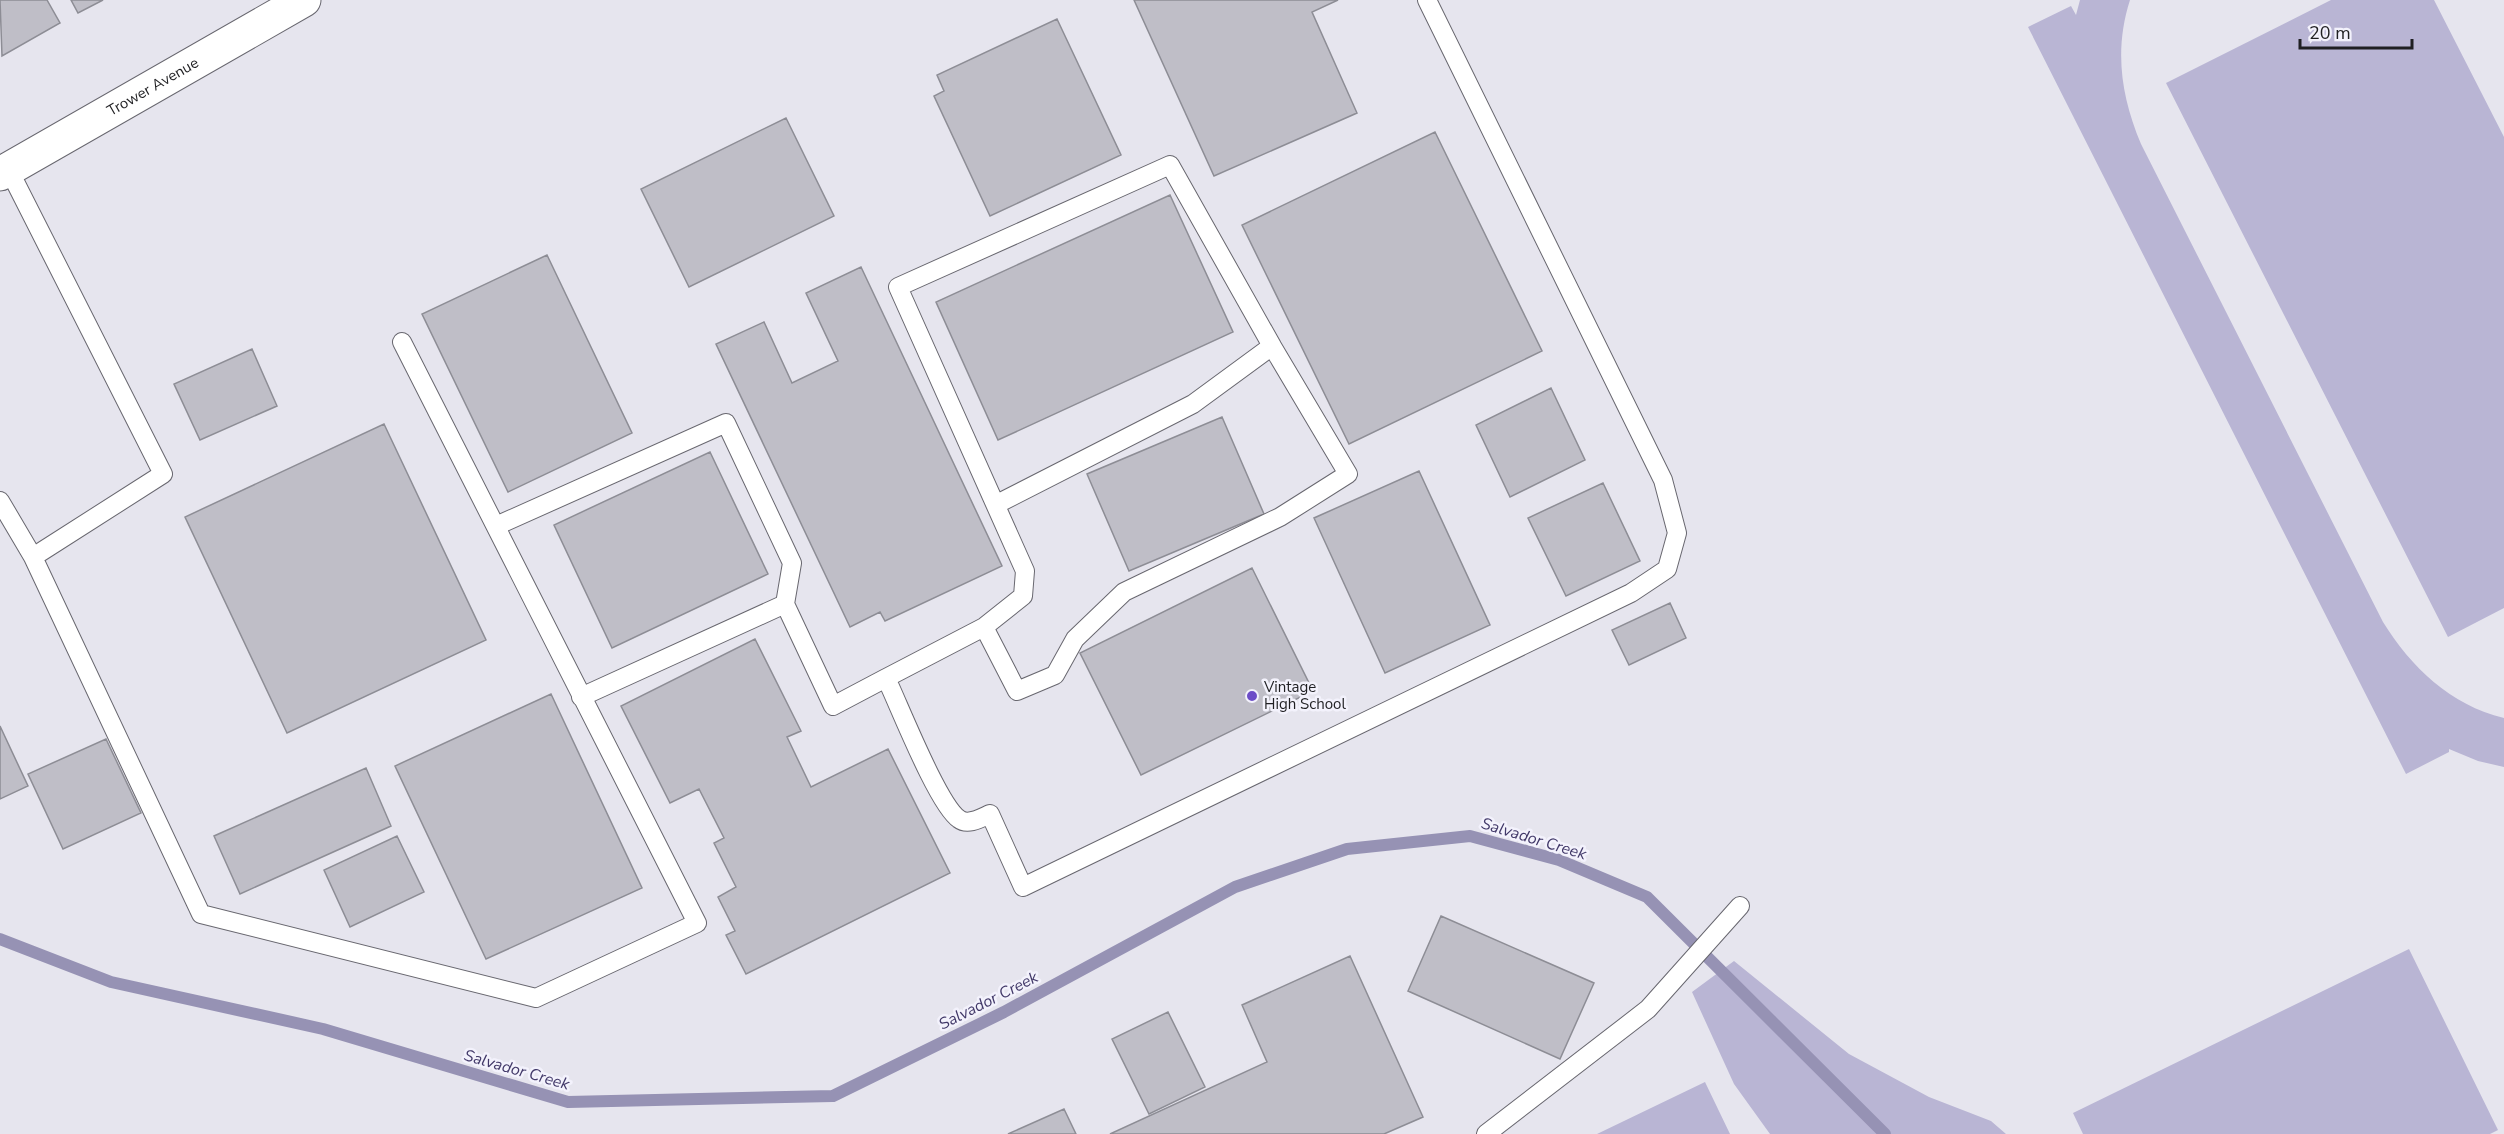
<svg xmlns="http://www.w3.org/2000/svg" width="2504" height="1134" font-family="'Nunito Sans',sans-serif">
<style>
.green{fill:#b9b5d4}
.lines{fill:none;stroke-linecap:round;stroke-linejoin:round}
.stream{stroke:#9692b4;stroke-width:12}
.building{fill:#bfbec7;stroke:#8d8d95;stroke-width:1.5}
.lane-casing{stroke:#68676f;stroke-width:20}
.secondary-casing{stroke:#68676f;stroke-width:35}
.lane{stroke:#fff;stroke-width:18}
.secondary{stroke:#fff;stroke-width:33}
.poi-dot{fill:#6c4dc7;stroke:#f3f2fc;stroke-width:2}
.labels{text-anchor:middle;stroke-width:5;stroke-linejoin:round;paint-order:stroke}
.street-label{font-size:15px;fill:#1f1f22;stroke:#f3f2fc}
.poi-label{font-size:15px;fill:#1f1f22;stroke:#f3f2fc;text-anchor:start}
.water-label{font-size:16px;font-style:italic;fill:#423969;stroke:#f3f2fc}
</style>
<rect width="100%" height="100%" fill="#e6e5ee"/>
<path class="green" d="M 2080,0 L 2130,0 C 2114,50 2121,96 2141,144 L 2383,622 C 2411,667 2450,705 2504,718 L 2504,767 L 2478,761 L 2449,749 L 2449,752 L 2406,774 L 2028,27 L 2071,6 L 2076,15 Z
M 2331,0 L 2434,0 L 2504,137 L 2504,608 L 2448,637 L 2166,83 Z
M 2409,949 L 2498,1130 L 2490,1134 L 2083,1134 L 2073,1113 Z
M 1734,961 L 1849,1054 L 1929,1097 L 1991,1121 L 2006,1134 L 1770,1134 L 1734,1084 L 1692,992 Z
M 1705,1082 L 1730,1134 L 1597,1134 Z"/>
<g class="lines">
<path class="stream" d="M 0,939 L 111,982 L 323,1029 L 568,1102 L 833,1096 L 1004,1012 L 1235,887 L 1347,849 L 1470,836 L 1559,860 L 1647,897 L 1885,1134"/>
</g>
<path class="building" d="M 0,0 L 47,0 L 60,23 L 2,56 Z
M 71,0 L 103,0 L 78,13 Z
M 1134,0 L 1338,0 L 1312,12 L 1357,113 L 1214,176 Z
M 1057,19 L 1121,155 L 990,216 L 934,96 L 944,91 L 937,75 Z
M 786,118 L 834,216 L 689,287 L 641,189 Z
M 1435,132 L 1542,351 L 1349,444 L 1242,225 Z
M 1170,195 L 1233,332 L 998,440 L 936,302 Z
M 547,255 L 632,433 L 508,492 L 422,314 Z
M 861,267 L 1002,566 L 885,621 L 880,612 L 850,627 L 716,344 L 764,322 L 792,383 L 838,361 L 806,293 Z
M 252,349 L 277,406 L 200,440 L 174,384 Z
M 1551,388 L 1585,460 L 1510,497 L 1476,425 Z
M 1222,417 L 1264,514 L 1129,571 L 1087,474 Z
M 384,424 L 486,640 L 287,733 L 185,517 Z
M 710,452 L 768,574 L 612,648 L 554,525 Z
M 1419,471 L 1490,625 L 1385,673 L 1314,518 Z
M 1603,483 L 1640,561 L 1566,596 L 1528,518 Z
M 1252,568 L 1313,691 L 1141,775 L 1080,653 Z
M 1670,603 L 1686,638 L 1629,665 L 1612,630 Z
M 755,639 L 801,731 L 787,737 L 811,787 L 888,749 L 950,873 L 746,974 L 726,935 L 735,931 L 718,897 L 736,887 L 714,843 L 724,838 L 699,789 L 670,803 L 621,706 Z
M 551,694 L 642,888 L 486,959 L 395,766 Z
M 0,726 L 28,786 L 0,799 Z
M 106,739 L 141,813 L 63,849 L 28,774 Z
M 366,768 L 391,826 L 240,894 L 214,836 Z
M 397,836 L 424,892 L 350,927 L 324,870 Z
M 1441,916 L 1594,983 L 1560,1059 L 1408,991 Z
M 1350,956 L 1423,1117 L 1384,1134 L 1110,1134 L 1267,1062 L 1242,1005 Z
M 1168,1012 L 1205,1087 L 1149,1114 L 1112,1039 Z
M 1064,1109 L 1076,1134 L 1008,1134 Z"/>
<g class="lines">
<defs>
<path id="lane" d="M 9,170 L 163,474 L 33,557 L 201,914 L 536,998 L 697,923 L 402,342
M 0,501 L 33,557
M 496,526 L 726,423 L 792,563 L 785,604 L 581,697
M 785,604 L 833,706 L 886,678 C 899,705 938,805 959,819 C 968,826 981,818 990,814 L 1023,887 L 1631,593 L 1667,569 L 1677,533 L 1663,480 L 1427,0
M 984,627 L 1017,691 L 1055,675 L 1075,639 L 1124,592 L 1280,517 L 1348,474 L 1272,346
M 886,678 L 984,627 L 1023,596 L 1025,571 L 898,287 L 1170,165 L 1272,346 L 1193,404 L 997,504
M 1486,1134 L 1648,1009 L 1740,906"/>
<g id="secondary">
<path id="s1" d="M 0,174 L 304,0"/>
</g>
</defs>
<use href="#lane" class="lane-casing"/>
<use href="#secondary" class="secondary-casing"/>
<use href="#lane" class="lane"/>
<use href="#secondary" class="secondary"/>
</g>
<circle class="poi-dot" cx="1252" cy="696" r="6"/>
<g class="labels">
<g class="street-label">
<text dy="5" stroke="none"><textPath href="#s1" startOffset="176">Trower Avenue</textPath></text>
</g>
<g class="poi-label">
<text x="1264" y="692">Vintage<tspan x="1264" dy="17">High School</tspan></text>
</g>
<g class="water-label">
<text transform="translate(1534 838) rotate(17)" y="6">Salvador Creek</text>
<text transform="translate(988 1000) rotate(-27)" y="6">Salvador Creek</text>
<text transform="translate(517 1069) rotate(16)" y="6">Salvador Creek</text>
</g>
</g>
<path d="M2300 39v9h112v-9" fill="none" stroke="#1f1f22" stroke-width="3"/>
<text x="2309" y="39" font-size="18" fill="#1f1f22" stroke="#f3f2fc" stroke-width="4.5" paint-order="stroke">20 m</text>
</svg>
